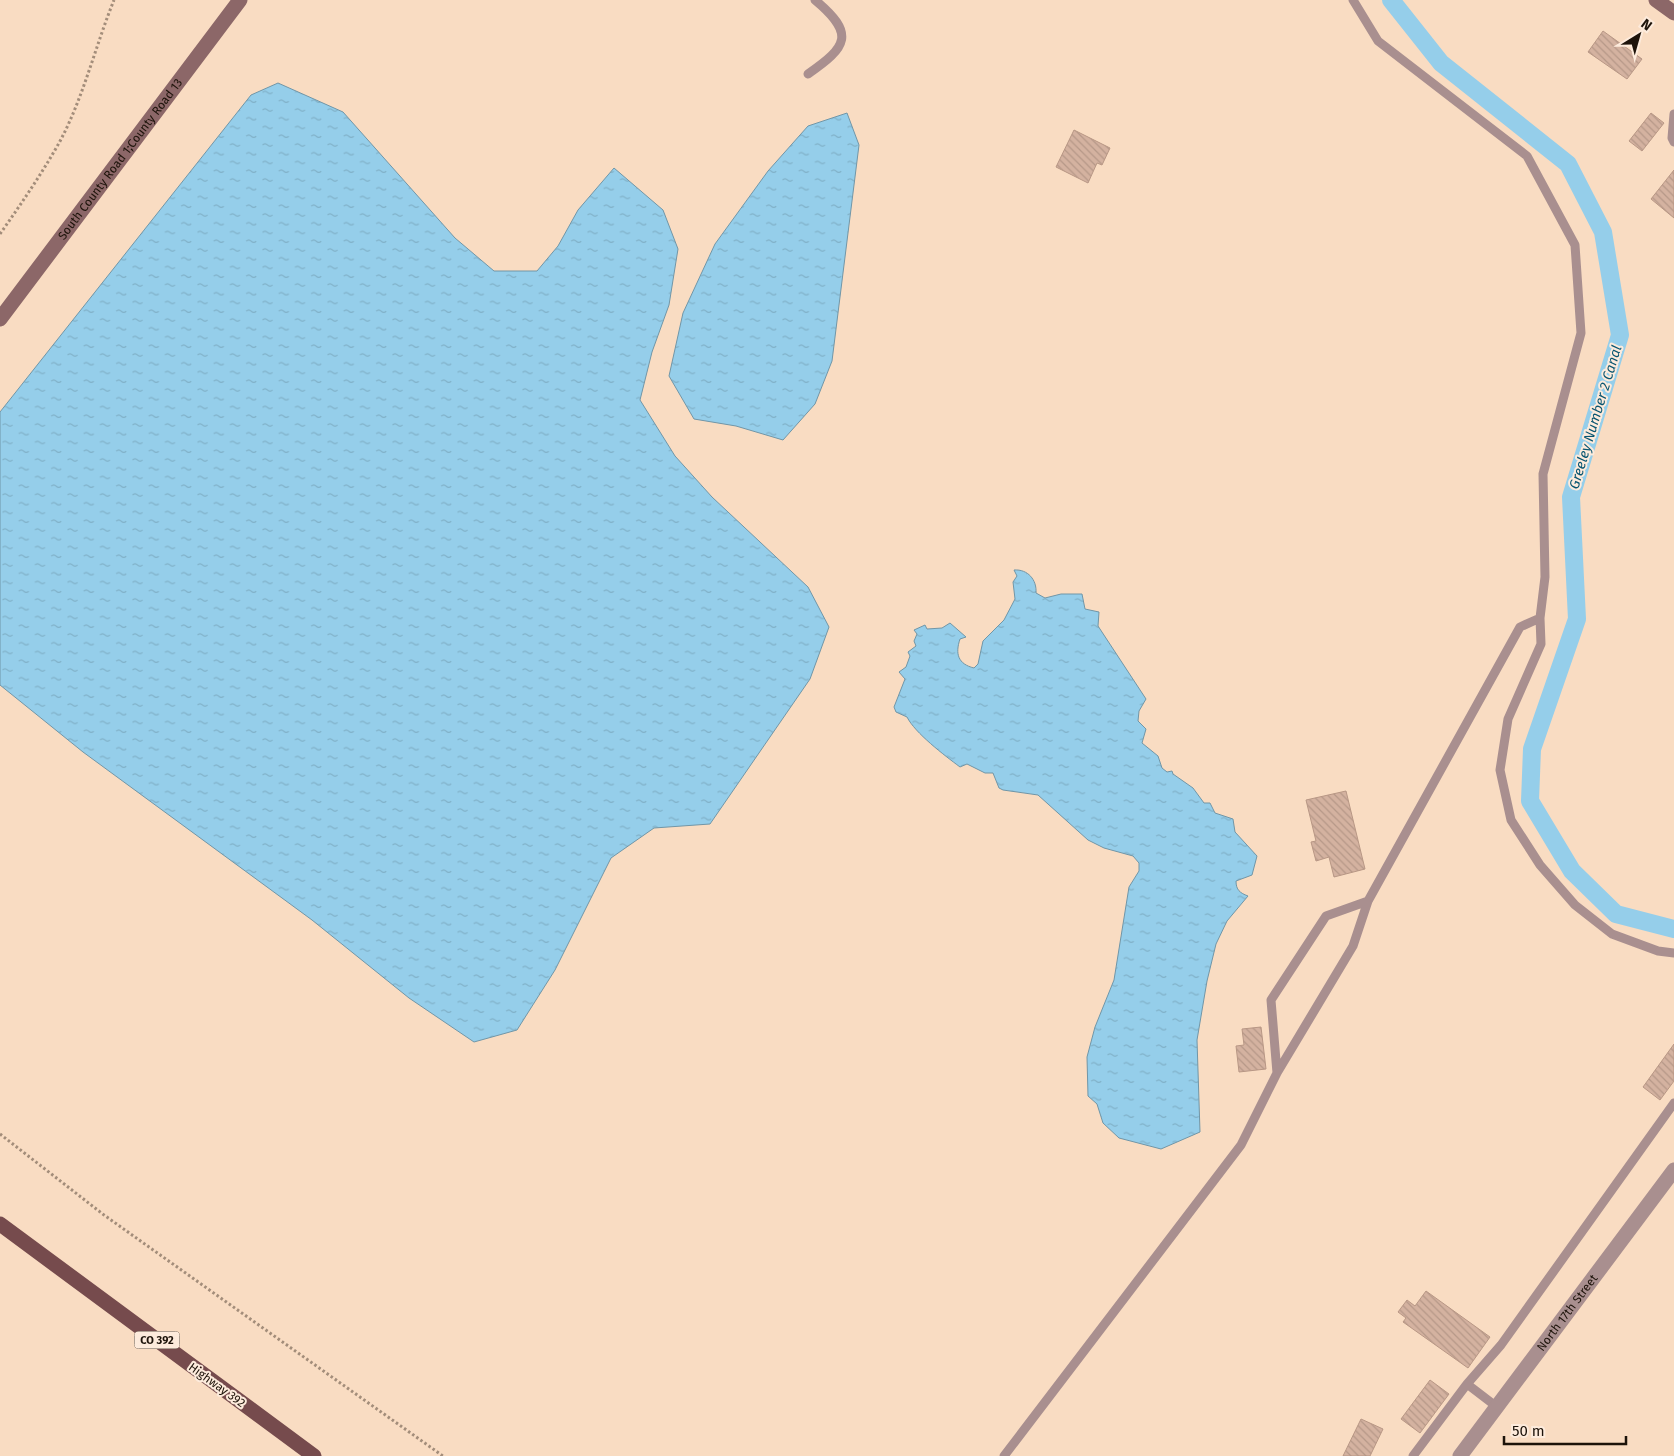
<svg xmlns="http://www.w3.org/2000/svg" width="1674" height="1456" font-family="'Fira Sans',sans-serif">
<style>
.water{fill:url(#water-ripples);stroke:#7196a7}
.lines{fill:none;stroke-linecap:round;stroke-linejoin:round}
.canal{stroke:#95ceea;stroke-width:18}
.building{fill:url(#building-back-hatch);stroke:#b89785}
.path{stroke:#a38d7a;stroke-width:3;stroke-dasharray:2.5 2.5;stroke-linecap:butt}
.lane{stroke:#a98f8f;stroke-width:9}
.street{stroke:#a98f8f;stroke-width:15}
.secondary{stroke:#8c6768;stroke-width:15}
.primary{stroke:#764b4d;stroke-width:15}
.labels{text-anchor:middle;stroke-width:4;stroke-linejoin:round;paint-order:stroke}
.shield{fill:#fdebdc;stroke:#605449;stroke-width:1}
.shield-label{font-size:11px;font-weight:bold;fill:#1d130a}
.street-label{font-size:12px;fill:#1d130a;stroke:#fdebdc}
.water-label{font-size:14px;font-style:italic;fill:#095571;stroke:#fdebdc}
</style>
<defs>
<pattern id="water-ripples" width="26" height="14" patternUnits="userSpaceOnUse" patternTransform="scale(1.25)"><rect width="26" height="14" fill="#95ceea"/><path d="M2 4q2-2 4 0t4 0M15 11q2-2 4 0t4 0" fill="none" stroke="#80b0c7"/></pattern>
<pattern id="building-back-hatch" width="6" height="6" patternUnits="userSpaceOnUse" patternTransform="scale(1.25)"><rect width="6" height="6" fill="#d4b2a0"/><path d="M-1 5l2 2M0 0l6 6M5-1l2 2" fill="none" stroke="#b69888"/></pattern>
</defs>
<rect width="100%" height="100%" fill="#f9dcc2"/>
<path class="water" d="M 278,83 L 343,112 L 455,238 L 494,271 L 537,271 L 558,246 L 578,210 L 614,168 L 663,210 L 678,249 L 669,305 L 652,352 L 640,400 L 675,456 L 712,497 L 808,587 L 829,627 L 810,679 L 710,824 L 654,828 L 611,858 L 555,970 L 517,1030 L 474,1042 L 409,998 L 312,920 L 83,752 L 0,685 L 0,412 L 251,95 Z
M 847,113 L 859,145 L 832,361 L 815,404 L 783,440 L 736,426 L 694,419 L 669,376 L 683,313 L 715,244 L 768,171 L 808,126 Z
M 1014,570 C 1028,569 1037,580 1036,593 L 1045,598 L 1061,594 L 1082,594 L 1085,609 L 1099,612 L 1098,626 L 1146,699 L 1139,711 L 1138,721 L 1146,729 L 1142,743 L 1158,756 L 1162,768 L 1167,772 L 1172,771 L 1173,774 L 1193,788 L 1204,803 L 1210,803 L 1215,813 L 1233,819 L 1235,832 L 1257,856 L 1252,875 L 1236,881 C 1236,890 1240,893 1248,896 L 1227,921 L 1216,944 L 1207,981 L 1197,1040 L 1200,1132 L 1161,1149 L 1119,1138 L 1103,1123 L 1097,1104 L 1088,1096 L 1087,1057 L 1095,1027 L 1114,980 L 1129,887 L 1139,871 L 1139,863 L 1133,856 L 1104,848 L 1088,840 L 1038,795 L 1003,790 L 999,788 L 993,773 L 985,773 L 967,764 L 960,767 C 944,755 915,733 907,717 L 896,712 L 894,707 L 905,679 L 899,672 L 906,667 L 910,656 L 908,652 L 916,646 L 914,641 L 917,634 L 914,630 L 925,625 L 927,629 L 942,628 L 950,623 L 966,637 L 960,639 C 955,654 958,664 974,668 L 978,664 L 983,641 L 1004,620 L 1015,599 L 1013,582 L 1017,576 Z"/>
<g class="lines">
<path class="canal" d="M 1391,0 L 1441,63 L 1568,164 L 1603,232 L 1620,335 L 1571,497 L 1577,619 L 1532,749 L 1530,801 L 1572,871 L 1616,914 L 1674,929"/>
</g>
<path class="building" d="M 1603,31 L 1642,59 L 1627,79 L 1588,52 Z
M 1651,113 L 1664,123 L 1642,151 L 1629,141 Z
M 1074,130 L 1110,148 L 1102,165 L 1097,163 L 1088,183 L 1056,167 Z
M 1674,170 L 1674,218 L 1651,199 Z
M 1346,791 L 1365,869 L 1334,877 L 1329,857 L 1316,861 L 1311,842 L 1316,841 L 1306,800 Z
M 1261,1027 L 1266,1069 L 1239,1072 L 1236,1046 L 1244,1045 L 1242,1029 Z
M 1674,1044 L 1674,1081 L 1660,1100 L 1643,1087 Z
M 1426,1291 L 1490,1337 L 1468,1368 L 1403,1322 L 1406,1318 L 1398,1312 L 1407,1300 L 1415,1306 Z
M 1430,1380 L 1449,1394 L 1420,1433 L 1401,1419 Z
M 1361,1419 L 1383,1429 L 1370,1456 L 1343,1456 Z"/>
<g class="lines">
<path class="path" d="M 0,234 C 21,204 41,175 59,143 C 83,99 95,47 114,0
M 0,1134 L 104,1215 L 443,1456"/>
<path class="lane" d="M 1353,0 L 1378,41 L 1527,156 L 1575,245 L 1581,333 L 1543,474 L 1545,577 L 1540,618 L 1541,644 L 1508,719 L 1500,770 L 1511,820 L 1540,865 L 1575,905 L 1612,934 L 1658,951 L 1674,953
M 808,74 C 847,47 856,34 815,0
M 1674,114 L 1672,138 L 1674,142
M 1277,1073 L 1353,946 L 1368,901
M 1467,1384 L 1497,1407
M 1004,1456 L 1241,1145 L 1277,1073 L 1271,1000 L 1326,916 L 1368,901 L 1520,627 L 1540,618
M 1413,1456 L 1467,1384 L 1501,1345 L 1674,1103"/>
<path class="street" id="s1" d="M 1460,1456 L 1674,1170"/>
<g class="secondary">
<path d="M 1656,0 L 1674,13"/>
<path id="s2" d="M 0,319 L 240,0"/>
</g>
<path class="primary" d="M 0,1224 L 314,1456"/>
</g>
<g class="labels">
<rect class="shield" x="134.5" y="1331.5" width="45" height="17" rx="4"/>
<g class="shield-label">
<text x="157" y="1344">CO 392</text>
</g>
<g class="street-label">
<text dy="4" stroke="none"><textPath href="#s2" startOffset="200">South County Road 1;County Road 13</textPath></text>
<text dy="4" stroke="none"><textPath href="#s1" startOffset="179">North 17th Street</textPath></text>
<text transform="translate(217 1385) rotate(36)" y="4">Highway 392</text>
</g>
<g class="water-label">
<text transform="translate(1595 417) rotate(-73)" y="5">Greeley Number 2 Canal</text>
</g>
</g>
<g transform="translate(1639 35) rotate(37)" stroke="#fdebdc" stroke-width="4" paint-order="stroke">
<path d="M0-4L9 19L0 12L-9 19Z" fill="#1d130a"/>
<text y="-8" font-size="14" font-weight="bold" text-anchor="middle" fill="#1d130a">N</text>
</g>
<path d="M1504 1436v8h122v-8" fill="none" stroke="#1d130a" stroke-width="2.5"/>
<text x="1512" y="1436" font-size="15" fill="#1d130a" stroke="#fdebdc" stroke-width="4" paint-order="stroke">50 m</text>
</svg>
